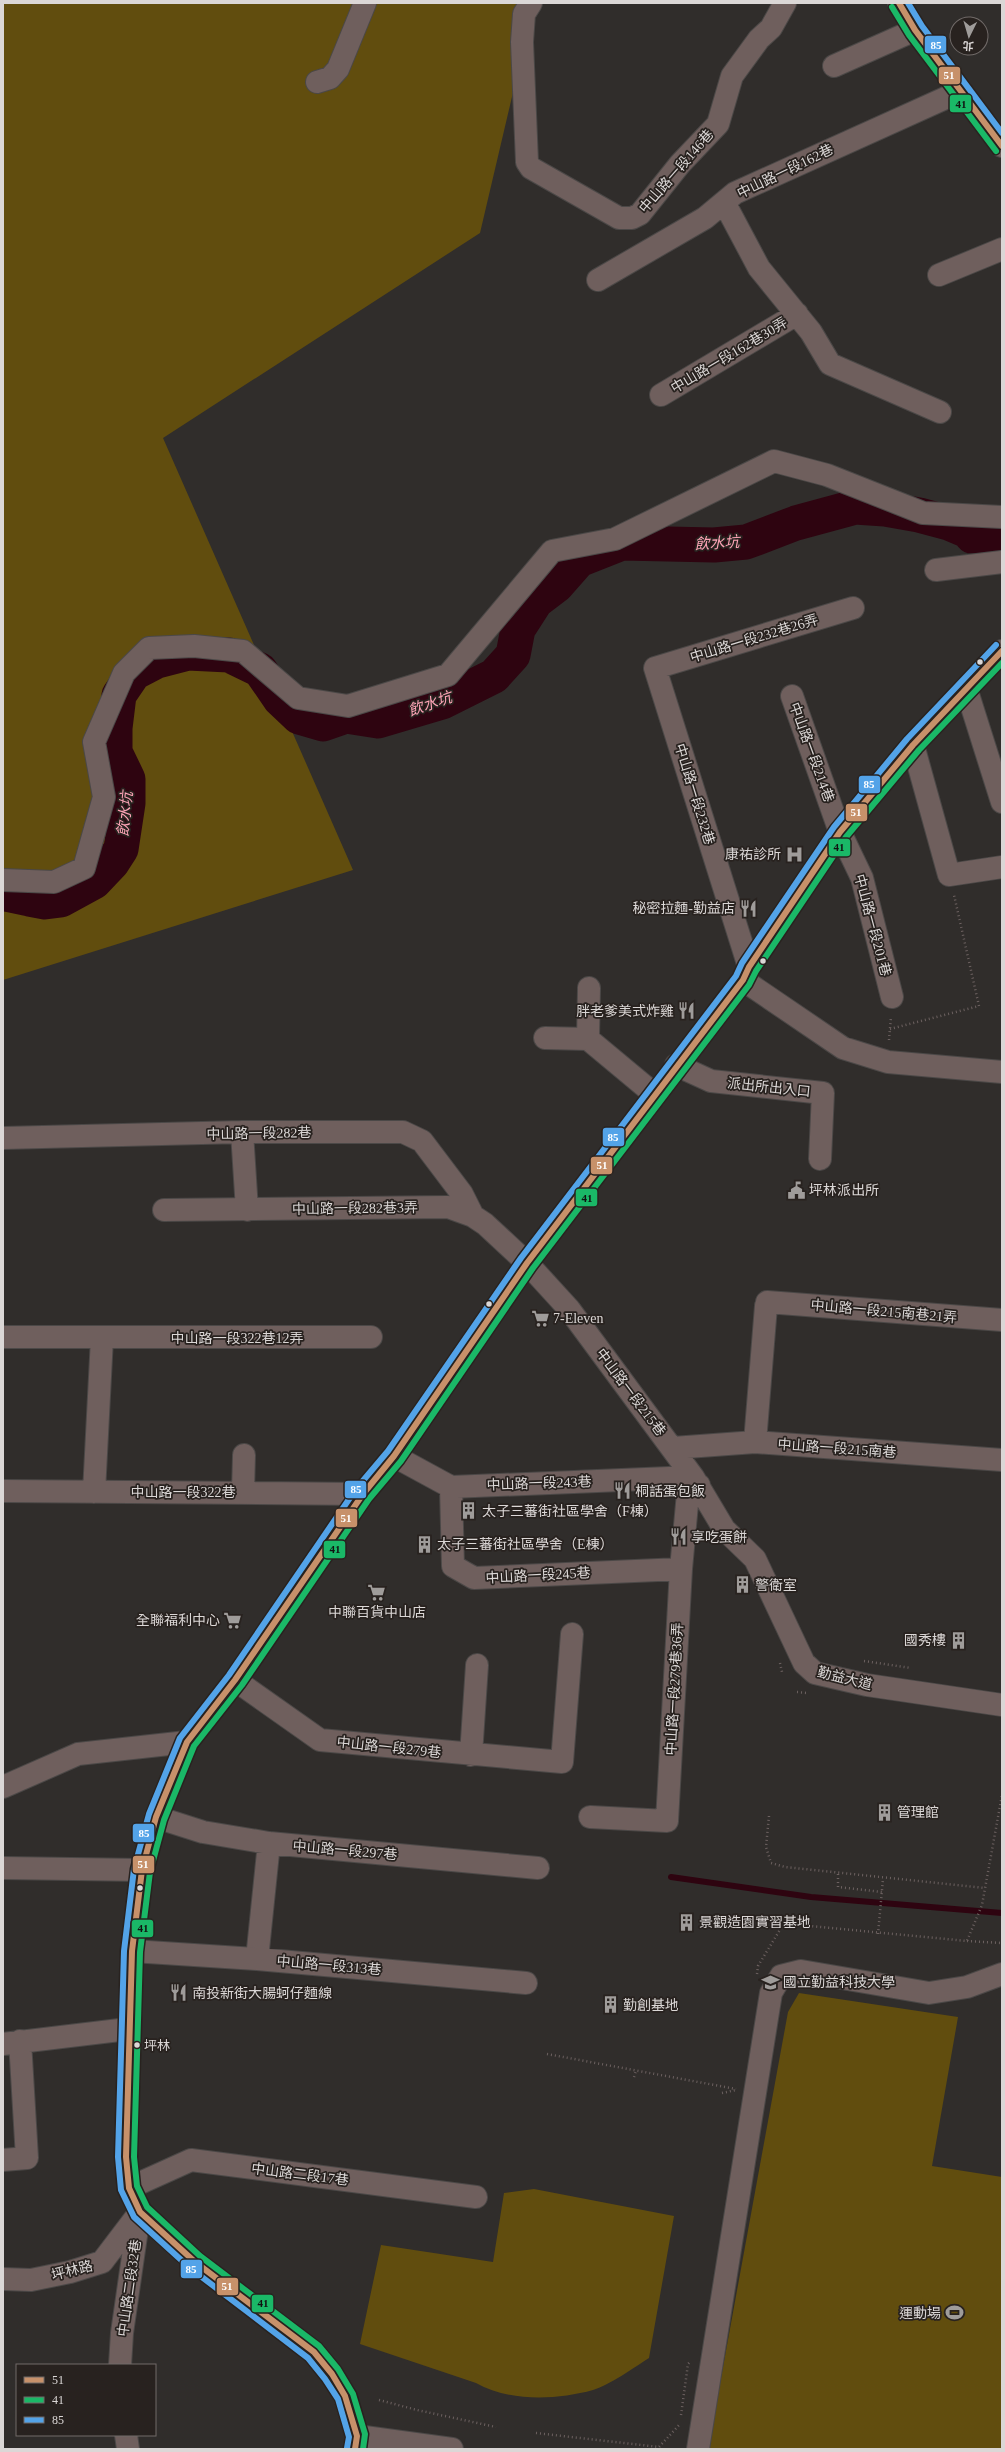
<svg xmlns="http://www.w3.org/2000/svg" width="1005" height="2452" font-family="'Times New Roman','Noto Sans TC',serif">
<style>
.green{fill:#614d0e}
.lines{fill:none;stroke-linecap:round;stroke-linejoin:round}
.stream{stroke:#2e0410;stroke-width:6}
.river{stroke:#2e0410;stroke-width:35}
.minor-casing{stroke:#4b4847;stroke-width:24}
.major-casing{stroke:#4b4847;stroke-width:24}
.path{stroke:#6c6160;stroke-width:2.5;stroke-dasharray:1 3;stroke-linecap:butt}
.minor{stroke:#6f5f5d;stroke-width:22}
.major{stroke:#6f605d;stroke-width:22}
.bus-1-casing{stroke:#28221f;stroke-width:9}
.bus-2-casing{stroke:#28221f;stroke-width:9}
.bus-3-casing{stroke:#28221f;stroke-width:9}
.bus-1{stroke:#c7916a;stroke-width:6}
.bus-2{stroke:#1ab867;stroke-width:6}
.bus-3{stroke:#53a3e8;stroke-width:6}
.bus-dot{fill:#dbd7d6;stroke:#28221f;stroke-width:1.5}
.labels{text-anchor:middle;stroke-width:3.5;stroke-linejoin:round;paint-order:stroke}
.bus-label{font-size:13px;fill:#dbd7d6;stroke:#28221f;text-anchor:start}
.street-label{font-size:14px;fill:#dbd7d6;stroke:#28221f}
.poi-label{font-size:14px;fill:#dbd7d6;stroke:#28221f;text-anchor:start}
.water-label{font-size:15px;font-style:italic;fill:#fda4b6;stroke:#28221f}
.line-badge{stroke:#28221f;stroke-width:1.5}
.badge-label{font-size:11px;text-anchor:middle;font-weight:bold;fill:#fff}
.pale-badge-label{font-size:11px;text-anchor:middle;font-weight:bold;fill:#111}
</style>
<rect width="100%" height="100%" fill="#302d2b"/>
<path class="green" d="M 3,3 L 534,3 L 480,233 L 163,438 L 353,870 L 3,980 Z
M 799,1993 L 958,2017 L 932,2166 L 1002,2177 L 1002,2449 L 708,2449 L 788,2012 Z
M 534,2189 L 674,2216 L 649,2358 C 635,2367 608,2386 593,2390 C 557,2400 509,2402 476,2383 L 360,2344 L 381,2245 L 493,2262 L 504,2193 Z"/>
<g class="lines">
<path class="stream" d="M 671,1877 L 811,1897 L 1002,1913"/>
<path class="river" d="M 3,891 L 10,895 L 29,899 L 45,902 L 61,900 L 94,882 L 112,863 L 121,849 L 128,803 L 128,779 L 115,752 L 115,728 L 119,695 L 134,673 L 157,661 L 188,653 L 229,655 L 260,670 L 280,699 L 299,717 L 323,724 L 346,716 L 378,721 L 442,702 L 494,676 L 513,655 L 518,629 L 536,601 L 557,585 L 579,560 L 622,543 L 714,545 L 746,542 L 796,523 L 855,507 L 885,509 L 919,515 L 949,523 L 968,531 L 972,536 L 1002,535"/>
<defs>
<path id="minor" d="M 531,3 L 524,14 L 522,42 L 527,162 L 531,168 L 619,218 L 632,218 L 640,214 L 680,164 L 718,124 L 732,76 L 759,39 L 771,28 L 785,3
M 834,66 L 915,30
M 317,82 L 330,78 L 338,69 L 365,3
M 725,204 L 759,268 L 811,332 L 830,364 L 940,412
M 939,275 L 1002,249
M 598,280 L 705,218 L 735,193 L 961,91
M 661,395 L 797,314
M 936,570 L 1002,562
M 966,688 L 1002,802
M 792,696 L 840,832 L 862,878 L 892,997
M 913,745 L 949,875 L 1002,867
M 3,880 L 54,882 L 84,868 L 104,797 L 94,742 L 124,673 L 149,648 L 194,646 L 243,651 L 298,698 L 348,706 L 448,675 L 552,551 L 615,539 L 774,461 L 827,475 L 923,513 L 1002,517
M 749,967 L 655,668 L 853,608
M 743,980 L 843,1048 L 888,1062 L 1002,1072
M 589,988 L 588,1039 L 654,1094
M 545,1038 L 588,1039
M 676,1065 L 711,1081 L 823,1093 L 820,1159
M 242,1132 L 247,1210
M 3,1138 L 242,1132 L 403,1132 L 422,1141 L 462,1194 L 473,1216
M 164,1210 L 448,1207 L 473,1216 L 485,1224 L 527,1263 L 569,1309 L 693,1477 L 724,1529 L 755,1559 L 804,1663 L 815,1673 L 867,1685 L 1002,1705
M 767,1302 L 1002,1320
M 3,1337 L 371,1337
M 755,1442 L 766,1306
M 673,1448 L 755,1442 L 1002,1460
M 394,1456 L 451,1487 L 693,1477
M 451,1487 L 453,1566 L 474,1578 L 681,1569
M 3,1491 L 363,1494
M 94,1492 L 102,1338
M 243,1492 L 244,1455
M 235,1680 L 320,1740 L 562,1762 L 572,1634
M 471,1755 L 477,1665
M 3,1787 L 78,1754 L 187,1742
M 156,1817 L 203,1832 L 269,1843 L 538,1868
M 590,1817 L 667,1821 L 681,1569 L 688,1493 L 699,1485
M 3,1868 L 142,1870
M 132,1951 L 257,1959 L 526,1983
M 257,1959 L 269,1843
M 3,2044 L 128,2029
M 3,2160 L 27,2158 L 20,2041
M 129,2188 L 191,2160 L 476,2197
M 3,2279 L 31,2280 L 70,2272 L 102,2262 L 140,2212
M 120,2365 L 122,2333 L 139,2215
M 126,2435 L 128,2449
M 357,2436 L 452,2449
M 698,2449 L 771,1993 L 781,1976 L 801,1971 L 929,1993 L 967,1987 L 1002,1974"/>
<path id="major" d="M 899,3 L 915,30 L 1002,146
M 355,2449 L 357,2436 L 345,2396 L 332,2374 L 314,2352 L 195,2262 L 140,2212 L 129,2188 L 126,2157 L 132,1951 L 142,1870 L 156,1817 L 187,1742 L 235,1680 L 363,1494 L 394,1456 L 527,1263 L 743,980 L 749,967 L 840,832 L 913,745 L 1002,651"/>
</defs>
<use href="#minor" class="minor-casing"/>
<use href="#major" class="major-casing"/>
<path class="path" d="M 890,1029 L 979,1006 L 954,895
M 889,1040 L 891,1017
M 864,1661 L 911,1668
M 780,1663 L 782,1672
M 797,1692 L 807,1693
M 769,1816 L 766,1847 L 771,1863 L 785,1867 L 985,1888
M 838,1874 L 838,1887 L 882,1892
M 878,1934 L 883,1879
M 967,1941 L 1002,1943
M 757,1974 L 758,1966 L 781,1928 L 800,1925 L 967,1941 L 982,1905 L 1002,1795
M 547,2054 L 736,2089
M 634,2077 L 636,2071
M 722,2093 L 736,2090
M 379,2400 L 417,2410 L 496,2427
M 681,2415 L 688,2364 L 690,2362
M 536,2433 L 659,2447 L 680,2424"/>
<use href="#minor" class="minor"/>
<use href="#major" class="major"/>
<defs>
<path id="bus-1" d="M 899,3 L 915,30 L 1002,146
M 355,2449 L 357,2436 L 345,2396 L 332,2374 L 314,2352 L 195,2262 L 140,2212 L 129,2188 L 126,2157 L 132,1951 L 142,1870 L 156,1817 L 187,1742 L 235,1680 L 363,1494 L 394,1456 L 527,1263 L 743,980 L 749,967 L 840,832 L 913,745 L 1002,651"/>
<path id="bus-2" d="M 892,7 L 909,35 L 996,151
M 363,2449 L 365,2434 L 353,2394 L 338,2369 L 319,2346 L 200,2256 L 147,2207 L 137,2186 L 134,2157 L 140,1952 L 150,1872 L 164,1820 L 194,1746 L 242,1685 L 369,1499 L 401,1461 L 533,1268 L 749,985 L 756,971 L 846,837 L 919,750 L 1002,663"/>
<path id="bus-3" d="M 908,3 L 922,26 L 1002,133
M 347,2448 L 349,2437 L 338,2399 L 325,2379 L 308,2358 L 190,2268 L 134,2217 L 121,2190 L 118,2157 L 124,1951 L 134,1869 L 149,1814 L 180,1738 L 229,1675 L 356,1489 L 388,1451 L 521,1258 L 736,976 L 742,963 L 834,827 L 907,739 L 996,645"/>
</defs>
<use href="#bus-1" class="bus-1-casing"/>
<use href="#bus-2" class="bus-2-casing"/>
<use href="#bus-3" class="bus-3-casing"/>
<use href="#bus-1" class="bus-1"/>
<use href="#bus-2" class="bus-2"/>
<use href="#bus-3" class="bus-3"/>
</g>
<defs>
<symbol id="hospital-bare" viewBox="-9 -9 18 18"><path d="M-5-5h3v3.5h4V-5h3V5h-3V1.5h-4V5h-3Z" fill="#9f9c9a" stroke="#28221f" stroke-width="2.5" paint-order="stroke"/></symbol>
<symbol id="restaurant-bare" viewBox="-9 -9 18 18"><path d="M-5-6h1v4h1v-4h1v4h1v-4h1v5L-1.5 .5V6h-2V.5L-5-1ZM5-6V6H3V1.5H1.5Q1.5-4 5-6Z" fill="#9f9c9a" stroke="#28221f" stroke-width="2.5" paint-order="stroke"/></symbol>
<symbol id="civic-bare" viewBox="-9 -9 18 18"><path d="M-.6-6.5H3V-4.5H.6V-3L4-1V1h2V6H-6V1h2V-1L-.6-3ZM-1.2 2.5V6h2.4V2.5Z" fill="#9f9c9a" stroke="#28221f" stroke-width="2.5" paint-order="stroke"/></symbol>
<symbol id="supermarket-bare" viewBox="-9 -9 18 18"><path d="M-6-5.5h2.5l.6 2H6L4.5 2H-2.5L-4.4-4H-6ZM-1.5 3.2a1.3 1.3 0 1 0 .1 0ZM3 3.2a1.3 1.3 0 1 0 .1 0Z" fill="#9f9c9a" stroke="#28221f" stroke-width="2.5" paint-order="stroke"/></symbol>
<symbol id="building-bare" viewBox="-9 -9 18 18"><path d="M-4-6H4V6H1V3H-1V6H-4ZM-2.5-4.3h1.7v1.8h-1.7ZM.8-4.3h1.7v1.8H.8ZM-2.5-1h1.7V.8h-1.7ZM.8-1h1.7V.8H.8Z" fill="#9f9c9a" stroke="#28221f" stroke-width="2.5" paint-order="stroke"/></symbol>
<symbol id="university-bare" viewBox="-9 -9 18 18"><path d="M0-5L7-2L0 1L-7-2ZM-4 1L0 2.5L4 1V4Q0 6-4 4Z" fill="#9f9c9a" stroke="#28221f" stroke-width="2.5" paint-order="stroke"/></symbol>
<symbol id="stadium-bare" viewBox="-9 -9 18 18"><path d="M0-5a6.5 5 0 1 0 0 10a6.5 5 0 1 0 0-10ZM-3.5-1.8h7v3.6h-7Z" fill="#9f9c9a" stroke="#28221f" stroke-width="2.5" paint-order="stroke"/></symbol>
</defs>
<g fill-rule="evenodd">
<use href="#hospital-bare" x="782" y="842" width="25" height="25"/>
<use href="#restaurant-bare" x="736" y="896" width="25" height="25"/>
<use href="#restaurant-bare" x="674" y="998" width="25" height="25"/>
<use href="#civic-bare" x="784" y="1178" width="25" height="25"/>
<use href="#supermarket-bare" x="528" y="1306" width="25" height="25"/>
<use href="#restaurant-bare" x="610" y="1478" width="25" height="25"/>
<use href="#building-bare" x="456" y="1498" width="25" height="25"/>
<use href="#restaurant-bare" x="666" y="1524" width="25" height="25"/>
<use href="#building-bare" x="412" y="1532" width="25" height="25"/>
<use href="#building-bare" x="730" y="1572" width="25" height="25"/>
<use href="#supermarket-bare" x="364" y="1580" width="25" height="25"/>
<use href="#supermarket-bare" x="220" y="1608" width="25" height="25"/>
<use href="#building-bare" x="946" y="1628" width="25" height="25"/>
<use href="#building-bare" x="872" y="1800" width="25" height="25"/>
<use href="#building-bare" x="674" y="1910" width="25" height="25"/>
<use href="#university-bare" x="758" y="1970" width="25" height="25"/>
<use href="#restaurant-bare" x="166" y="1980" width="25" height="25"/>
<use href="#building-bare" x="598" y="1992" width="25" height="25"/>
<use href="#stadium-bare" x="942" y="2300" width="25" height="25"/>
</g>
<g class="bus-dot">
<circle cx="980" cy="662" r="3.5"/>
<circle cx="763" cy="961" r="3.5"/>
<circle cx="489" cy="1304" r="3.5"/>
<circle cx="140" cy="1888" r="3.5"/>
<circle cx="137" cy="2045" r="3.5"/>
</g>
<g class="labels">
<g class="bus-label">
<text x="144" y="2050">坪林</text>
</g>
<g class="street-label">
<text transform="translate(676 171) rotate(-49)" y="5">中山路一段146巷</text>
<text transform="translate(785 171) rotate(-26)" y="5">中山路一段162巷</text>
<text transform="translate(729 355) rotate(-31)" y="5">中山路一段162巷30弄</text>
<text transform="translate(754 638) rotate(-17)" y="5">中山路一段232巷26弄</text>
<text transform="translate(812 752) rotate(70)" y="5">中山路一段214巷</text>
<text transform="translate(695 794) rotate(73)" y="5">中山路一段232巷</text>
<text transform="translate(873 925) rotate(75)" y="5">中山路一段201巷</text>
<text transform="translate(769 1087) rotate(6)" y="5">派出所出入口</text>
<text transform="translate(259 1133) rotate(-1)" y="5">中山路一段282巷</text>
<text transform="translate(355 1208) rotate(-1)" y="5">中山路一段282巷3弄</text>
<text transform="translate(884 1311) rotate(5)" y="5">中山路一段215南巷21弄</text>
<text x="237" y="1343">中山路一段322巷12弄</text>
<text transform="translate(631 1392) rotate(53)" y="5">中山路一段215巷</text>
<text transform="translate(837 1448) rotate(4)" y="5">中山路一段215南巷</text>
<text transform="translate(539 1483) rotate(-2)" y="5">中山路一段243巷</text>
<text x="183" y="1497">中山路一段322巷</text>
<text transform="translate(538 1575) rotate(-3)" y="5">中山路一段245巷</text>
<text transform="translate(845 1678) rotate(14)" y="5">勤益大道</text>
<text transform="translate(674 1689) rotate(-87)" y="5">中山路一段279巷36弄</text>
<text transform="translate(389 1747) rotate(6)" y="5">中山路一段279巷</text>
<text transform="translate(345 1850) rotate(5)" y="5">中山路一段297巷</text>
<text transform="translate(329 1965) rotate(5)" y="5">中山路一段313巷</text>
<text transform="translate(300 2174) rotate(7)" y="5">中山路二段17巷</text>
<text transform="translate(72 2270) rotate(-14)" y="5">坪林路</text>
<text transform="translate(129 2288) rotate(-82)" y="5">中山路二段32巷</text>
</g>
<g class="poi-label">
<text x="781" y="859" text-anchor="end">康祐診所</text>
<text x="735" y="913" text-anchor="end">秘密拉麵-勤益店</text>
<text x="674" y="1016" text-anchor="end">胖老爹美式炸雞</text>
<text x="809" y="1195">坪林派出所</text>
<text x="553" y="1323">7-Eleven</text>
<text x="635" y="1496">桐話蛋包飯</text>
<text x="482" y="1516">太子三蕃街社區學舍（F棟）</text>
<text x="691" y="1542">享吃蛋餅</text>
<text x="437" y="1549">太子三蕃街社區學舍（E棟）</text>
<text x="755" y="1590">警衛室</text>
<text x="377" y="1617" text-anchor="middle">中聯百貨中山店</text>
<text x="220" y="1625" text-anchor="end">全聯福利中心</text>
<text x="946" y="1645" text-anchor="end">國秀樓</text>
<text x="897" y="1817">管理館</text>
<text x="699" y="1927">景觀造園實習基地</text>
<text x="783" y="1987">國立勤益科技大學</text>
<text x="192" y="1998">南投新街大腸蚵仔麵線</text>
<text x="623" y="2010">勤創基地</text>
<text x="941" y="2318" text-anchor="end">運動場</text>
</g>
<g class="water-label">
<text transform="translate(717 543) rotate(-3)" y="5">飲水坑</text>
<text transform="translate(430 704) rotate(-19)" y="5">飲水坑</text>
<text transform="translate(125 814) rotate(-84)" y="5">飲水坑</text>
</g>
</g>
<g class="line-badge">
<rect x="924" y="35" width="23" height="19" rx="4" fill="#53a3e8"/>
<rect x="938" y="66" width="23" height="19" rx="4" fill="#c7916a"/>
<rect x="949" y="94" width="23" height="19" rx="4" fill="#1ab867"/>
<rect x="858" y="775" width="23" height="19" rx="4" fill="#53a3e8"/>
<rect x="845" y="803" width="23" height="19" rx="4" fill="#c7916a"/>
<rect x="828" y="838" width="23" height="19" rx="4" fill="#1ab867"/>
<rect x="602" y="1127" width="23" height="20" rx="4" fill="#53a3e8"/>
<rect x="590" y="1156" width="23" height="19" rx="4" fill="#c7916a"/>
<rect x="575" y="1188" width="23" height="19" rx="4" fill="#1ab867"/>
<rect x="344" y="1480" width="23" height="19" rx="4" fill="#53a3e8"/>
<rect x="335" y="1508" width="23" height="20" rx="4" fill="#c7916a"/>
<rect x="323" y="1540" width="23" height="19" rx="4" fill="#1ab867"/>
<rect x="132" y="1823" width="23" height="20" rx="4" fill="#53a3e8"/>
<rect x="132" y="1855" width="23" height="19" rx="4" fill="#c7916a"/>
<rect x="131" y="1919" width="23" height="19" rx="4" fill="#1ab867"/>
<rect x="180" y="2259" width="23" height="20" rx="4" fill="#53a3e8"/>
<rect x="216" y="2277" width="23" height="19" rx="4" fill="#c7916a"/>
<rect x="251" y="2294" width="23" height="19" rx="4" fill="#1ab867"/>
</g>
<g class="badge-label">
<text x="936" y="49">85</text>
<text x="949" y="79">51</text>
<text x="869" y="788">85</text>
<text x="856" y="816">51</text>
<text x="613" y="1141">85</text>
<text x="602" y="1169">51</text>
<text x="356" y="1493">85</text>
<text x="346" y="1522">51</text>
<text x="144" y="1837">85</text>
<text x="143" y="1868">51</text>
<text x="191" y="2273">85</text>
<text x="227" y="2290">51</text>
</g>
<g class="pale-badge-label">
<text x="961" y="108">41</text>
<text x="839" y="851">41</text>
<text x="587" y="1202">41</text>
<text x="335" y="1553">41</text>
<text x="143" y="1932">41</text>
<text x="263" y="2307">41</text>
</g>
<rect width="1005" height="2452" fill="none" stroke="#dbd7d6" stroke-width="8"/>
<rect x="16" y="2364" width="140" height="72" fill="#28221f" stroke="#706a68"/>
<rect x="24" y="2377" width="20" height="6" fill="#c7916a" stroke="#706a68"/>
<text x="52" y="2384" font-size="12" fill="#dbd7d6">51</text>
<rect x="24" y="2397" width="20" height="6" fill="#1ab867" stroke="#706a68"/>
<text x="52" y="2404" font-size="12" fill="#dbd7d6">41</text>
<rect x="24" y="2417" width="20" height="6" fill="#53a3e8" stroke="#706a68"/>
<text x="52" y="2424" font-size="12" fill="#dbd7d6">85</text>
<g transform="translate(969 36) rotate(185)"><circle r="19" fill="#28221f" stroke="#706a68"/>
<path d="M0-3L7 15L0 10L-7 15Z" fill="#9f9c9a"/>
<text y="-6" font-size="11" font-weight="bold" text-anchor="middle" fill="#dbd7d6">北</text>
</g>
</svg>
